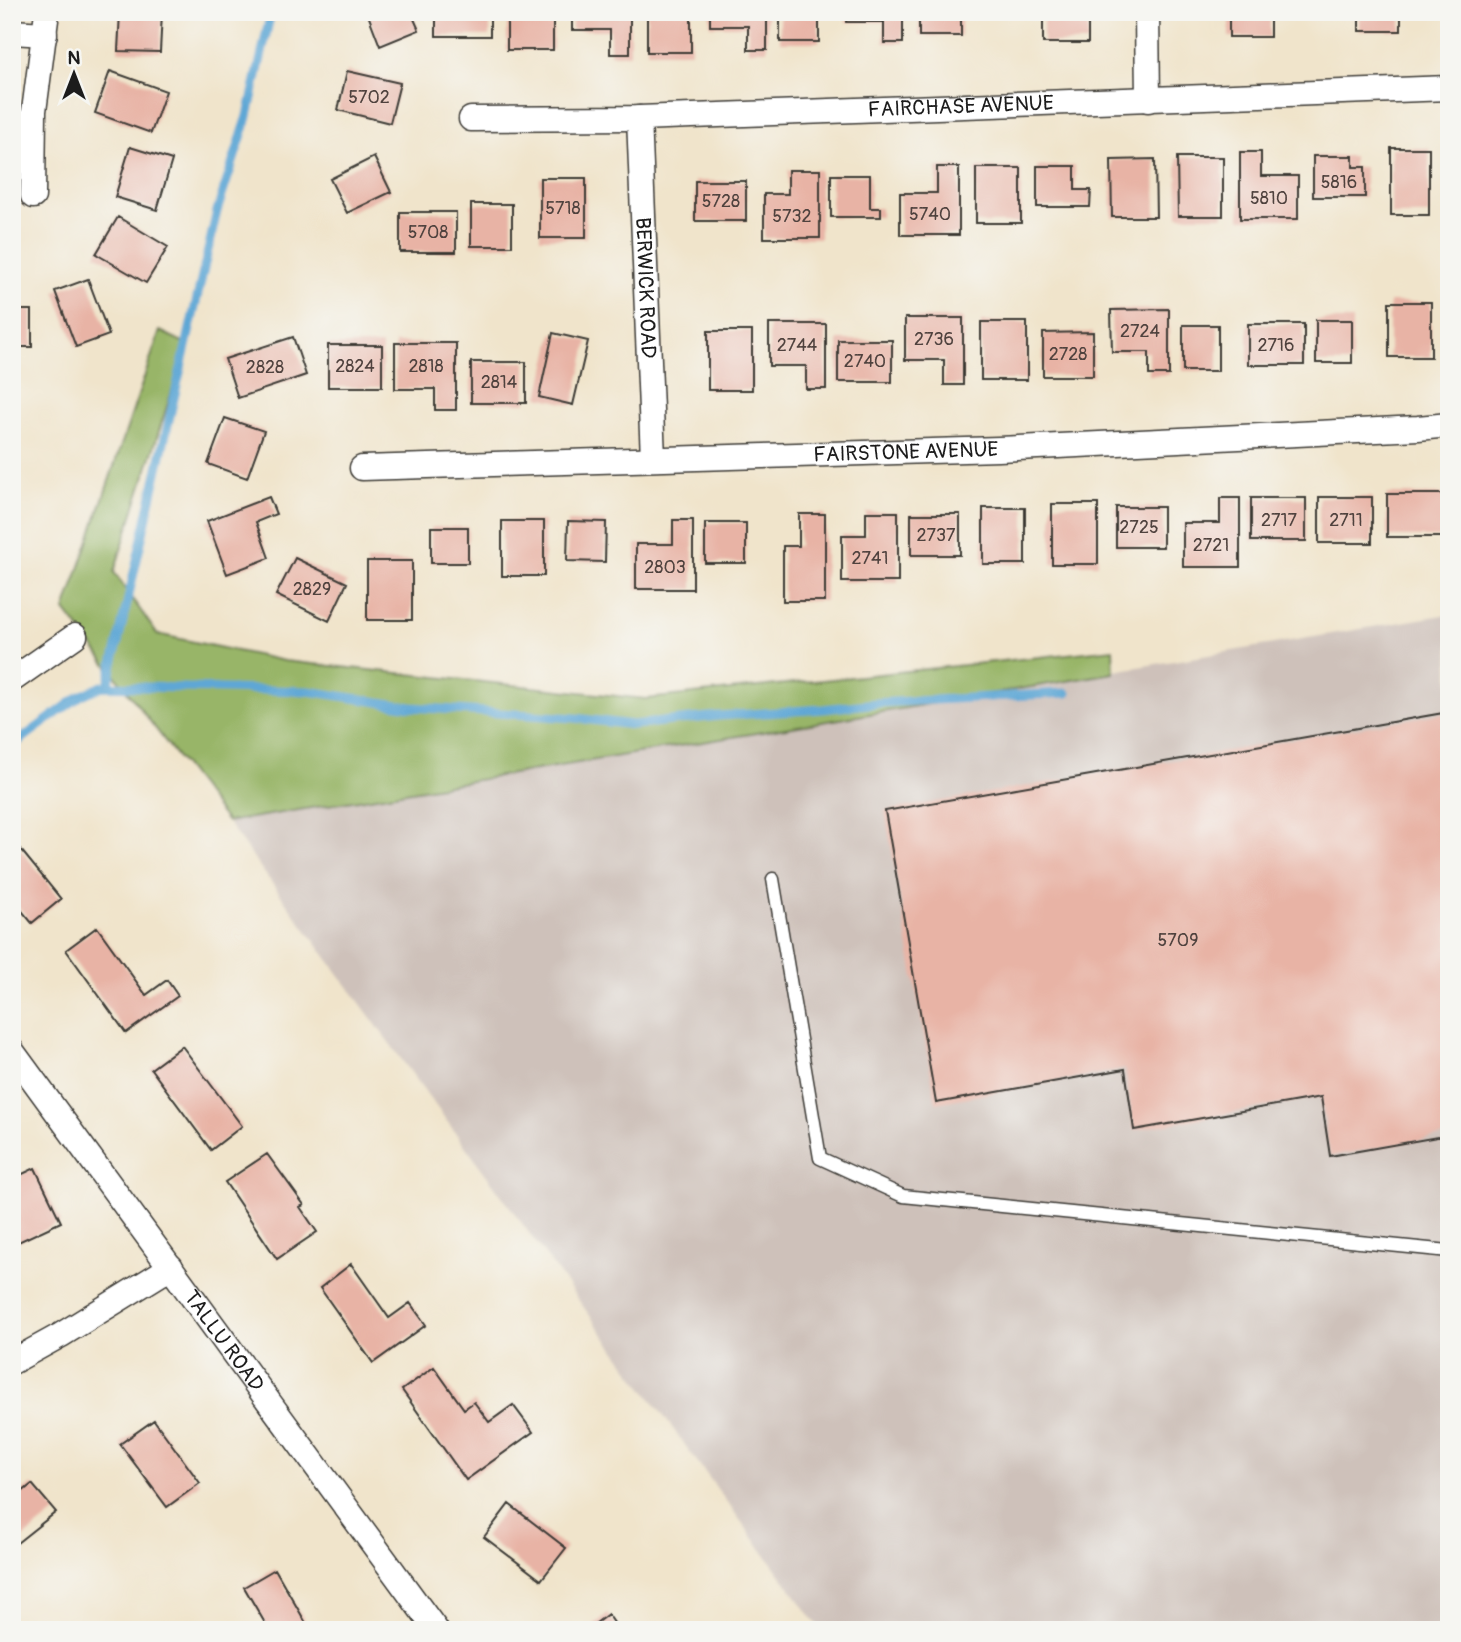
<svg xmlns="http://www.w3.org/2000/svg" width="1461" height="1642" font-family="Pangolin,sans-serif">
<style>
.industrial{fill:#cec1ba}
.forest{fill:#98b568;stroke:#5a6842;stroke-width:2}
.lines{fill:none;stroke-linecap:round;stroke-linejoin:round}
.stream{stroke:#5ea7d5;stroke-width:9}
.building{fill:#e8b3a5}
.service-casing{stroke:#3c3a36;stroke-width:15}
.minor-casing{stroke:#3c3a36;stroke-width:27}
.service{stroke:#fff;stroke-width:12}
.minor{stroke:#fff;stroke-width:24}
.labels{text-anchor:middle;stroke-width:7;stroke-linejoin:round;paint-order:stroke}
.number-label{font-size:18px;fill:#4f423e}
.street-label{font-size:21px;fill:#1c1c1c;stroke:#f6f6f2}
</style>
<rect width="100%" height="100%" fill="#f6f6f2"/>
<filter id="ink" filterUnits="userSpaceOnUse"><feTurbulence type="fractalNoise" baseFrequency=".0143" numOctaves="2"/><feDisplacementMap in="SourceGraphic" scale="14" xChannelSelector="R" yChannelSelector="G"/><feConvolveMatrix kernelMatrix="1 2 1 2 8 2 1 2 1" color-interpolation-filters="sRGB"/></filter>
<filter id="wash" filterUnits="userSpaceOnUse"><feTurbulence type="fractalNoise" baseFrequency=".00686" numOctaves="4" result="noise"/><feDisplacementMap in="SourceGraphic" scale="28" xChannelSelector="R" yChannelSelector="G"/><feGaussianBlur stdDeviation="1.57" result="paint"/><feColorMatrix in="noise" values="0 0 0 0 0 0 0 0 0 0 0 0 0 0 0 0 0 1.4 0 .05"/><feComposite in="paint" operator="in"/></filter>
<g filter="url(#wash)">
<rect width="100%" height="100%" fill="#f0e4cb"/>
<path class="industrial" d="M 1449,614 L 1449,1630 L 821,1630 L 227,822 Z"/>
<path class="forest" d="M 160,331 L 187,344 L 114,572 L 157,634 L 284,661 L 646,699 L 1113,649 L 1114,673 L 227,822 L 65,610 Z"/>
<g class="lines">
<path class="stream" d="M 108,686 L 217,211 L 248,116 L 271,12
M 12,746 L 80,696 L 102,686 L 308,691 L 411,707 L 575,718 L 633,725 L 719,716 L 823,709 L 877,703 L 1067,693"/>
</g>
<g id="blocks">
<path class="building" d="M 120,12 L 162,12 L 160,52 L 118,51 Z
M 367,12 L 411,12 L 419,30 L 380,46 Z
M 436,12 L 490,12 L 490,36 L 436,36 Z
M 507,12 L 553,12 L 553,50 L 507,50 Z
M 572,12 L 630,12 L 630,54 L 610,54 L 610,30 L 572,30 Z
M 647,12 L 691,12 L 691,52 L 647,52 Z
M 710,12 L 767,12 L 767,50 L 748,50 L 748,26 L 710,26 Z
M 780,12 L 819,12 L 819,42 L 780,42 Z
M 846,12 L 903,12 L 903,43 L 884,43 L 884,22 L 846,22 Z
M 919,12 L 961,12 L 961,36 L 919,36 Z
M 1043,12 L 1088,12 L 1088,43 L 1043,43 Z
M 1229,12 L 1270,12 L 1270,37 L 1229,37 Z
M 1359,12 L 1401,12 L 1401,31 L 1359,31 Z
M 110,71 L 166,91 L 151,133 L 95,113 Z
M 347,71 L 400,83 L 390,123 L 338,110 Z
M 130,147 L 172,160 L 157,210 L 115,197 Z
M 1391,148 L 1429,148 L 1429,215 L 1391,215 Z
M 1240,152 L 1261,152 L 1261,176 L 1298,176 L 1298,219 L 1240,219 Z
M 1313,156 L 1353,156 L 1353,167 L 1365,167 L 1365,197 L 1313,197 Z
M 374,157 L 391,192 L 347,213 L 330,179 Z
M 1177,157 L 1223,157 L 1223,216 L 1178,216 Z
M 1155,159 L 1156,217 L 1112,217 L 1111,160 Z
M 1037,166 L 1075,166 L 1075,190 L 1091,190 L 1090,207 L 1037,207 Z
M 937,167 L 959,167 L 959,235 L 900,235 L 900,193 L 937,193 Z
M 976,168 L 1021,168 L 1021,223 L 976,223 Z
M 788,170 L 820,170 L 820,238 L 764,238 L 764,194 L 788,194 Z
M 831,175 L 870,175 L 870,208 L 881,208 L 881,217 L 831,217 Z
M 540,178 L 586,178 L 586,238 L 540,238 Z
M 695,181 L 746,181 L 746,221 L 695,221 Z
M 471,204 L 512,204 L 512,246 L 471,246 Z
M 400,212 L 456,212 L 456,252 L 400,252 Z
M 118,217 L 168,247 L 146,283 L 96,254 Z
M 88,279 L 109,335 L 76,347 L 55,291 Z
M 1389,302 L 1431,302 L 1431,357 L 1389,357 Z
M 1169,309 L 1169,375 L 1149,375 L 1149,352 L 1112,352 L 1111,310 Z
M 12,310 L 32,310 L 32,347 L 12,347 Z
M 905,318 L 963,318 L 963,385 L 944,385 L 944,360 L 905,360 Z
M 1316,320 L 1352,320 L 1352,363 L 1316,363 Z
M 981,322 L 1027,322 L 1027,380 L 981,380 Z
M 769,324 L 826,324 L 826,389 L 806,389 L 806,366 L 769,366 Z
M 1248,324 L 1304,324 L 1304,365 L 1248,365 Z
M 1183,325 L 1218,325 L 1218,371 L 1183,371 Z
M 708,331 L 752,331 L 752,390 L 708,390 Z
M 1093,332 L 1093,376 L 1043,376 L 1043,333 Z
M 553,333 L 588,341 L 573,405 L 539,397 Z
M 293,337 L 306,375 L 238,398 L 225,359 Z
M 838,340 L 892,340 L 892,382 L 838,382 Z
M 395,343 L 456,343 L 456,410 L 435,410 L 435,389 L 395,389 Z
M 328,345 L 382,345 L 382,387 L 328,387 Z
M 471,362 L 526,362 L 526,403 L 471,403 Z
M 225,418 L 264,431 L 247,478 L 208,464 Z
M 1387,494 L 1444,494 L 1444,537 L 1387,537 Z
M 269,497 L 276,514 L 256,522 L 269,558 L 227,574 L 207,521 Z
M 1319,497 L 1372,497 L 1372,543 L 1319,543 Z
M 1220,498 L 1240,498 L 1240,567 L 1183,567 L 1183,523 L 1220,523 Z
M 1251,498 L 1306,498 L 1306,541 L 1251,541 Z
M 1052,504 L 1098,504 L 1098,564 L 1052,564 Z
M 1116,507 L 1163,507 L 1163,547 L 1116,547 Z
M 983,508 L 1025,508 L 1025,564 L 983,564 Z
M 866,512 L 898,512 L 898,582 L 842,582 L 842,535 L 866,535 Z
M 799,514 L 825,514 L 825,601 L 783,601 L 783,546 L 799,546 Z
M 911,514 L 960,514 L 960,555 L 911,555 Z
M 673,520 L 693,520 L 693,589 L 636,589 L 636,544 L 673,544 Z
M 502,521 L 544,521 L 544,576 L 502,576 Z
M 568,521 L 606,522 L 605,562 L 567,561 Z
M 705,523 L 746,523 L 746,563 L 705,563 Z
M 431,527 L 468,527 L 468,563 L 431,563 Z
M 295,558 L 347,583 L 329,621 L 276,595 Z
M 367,561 L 412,561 L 412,620 L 367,620 Z
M 1449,712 L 1449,1135 L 1330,1156 L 1321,1097 L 1134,1130 L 1125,1069 L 936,1103 L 885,811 Z
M 12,839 L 61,899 L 32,923 L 12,899 Z
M 97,927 L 146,995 L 167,980 L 178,996 L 126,1033 L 66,950 Z
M 182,1046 L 242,1126 L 211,1150 L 151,1069 Z
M 267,1154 L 304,1205 L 300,1207 L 317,1232 L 277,1259 L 225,1182 Z
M 35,1168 L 61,1222 L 12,1245 L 12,1179 Z
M 351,1264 L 389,1318 L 410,1303 L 426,1325 L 373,1363 L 320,1288 Z
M 434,1367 L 464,1409 L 474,1402 L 489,1422 L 513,1405 L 533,1432 L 466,1480 L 402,1390 Z
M 154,1420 L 200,1483 L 167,1507 L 120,1444 Z
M 32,1484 L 56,1512 L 12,1547 L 12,1500 Z
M 509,1504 L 566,1548 L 541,1580 L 484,1537 Z
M 275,1569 L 310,1630 L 269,1630 L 244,1587 Z
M 608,1614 L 619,1630 L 587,1630 Z"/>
</g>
</g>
<g filter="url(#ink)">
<use href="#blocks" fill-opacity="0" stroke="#3c3a36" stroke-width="2"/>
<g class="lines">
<defs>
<path id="service" d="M 773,879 L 820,1158 L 903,1196 L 1449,1251"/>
<g id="minor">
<path d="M 1147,12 L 1148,100"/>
<path d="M 12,32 L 45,34"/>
<path id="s1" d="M 639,118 L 653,458"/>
<path id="s2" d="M 471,119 L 639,118 L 1449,88"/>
<path d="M 33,196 L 34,111 L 47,12"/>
<path id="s3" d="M 362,468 L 999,449 L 1418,428 L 1449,425"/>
<path d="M 12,680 L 75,636"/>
<path id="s4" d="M 12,1051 L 436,1630"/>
<path d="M 12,1362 L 61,1335 L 171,1267"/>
</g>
</defs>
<use href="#service" class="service-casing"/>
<use href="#minor" class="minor-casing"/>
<use href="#service" class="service"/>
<use href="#minor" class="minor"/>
</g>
</g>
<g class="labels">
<g class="number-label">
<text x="369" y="103">5702</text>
<text x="1339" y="188">5816</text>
<text x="1269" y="204">5810</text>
<text x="721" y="207">5728</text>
<text x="563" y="214">5718</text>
<text x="930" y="220">5740</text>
<text x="792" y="222">5732</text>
<text x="428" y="238">5708</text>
<text x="1140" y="337">2724</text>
<text x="934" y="345">2736</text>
<text x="797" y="351">2744</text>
<text x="1276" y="351">2716</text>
<text x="1068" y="360">2728</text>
<text x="865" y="367">2740</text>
<text x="355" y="372">2824</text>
<text x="426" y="372">2818</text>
<text x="265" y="373">2828</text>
<text x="499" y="388">2814</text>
<text x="1279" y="526">2717</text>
<text x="1346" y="526">2711</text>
<text x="1139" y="533">2725</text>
<text x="936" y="541">2737</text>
<text x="1211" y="551">2721</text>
<text x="870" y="564">2741</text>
<text x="665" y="573">2803</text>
<text x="312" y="595">2829</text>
<text x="1178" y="946">5709</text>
</g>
<g class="street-label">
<text dy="7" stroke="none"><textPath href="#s2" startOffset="490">FAIRCHASE AVENUE</textPath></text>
<text dy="7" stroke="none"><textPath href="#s1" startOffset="170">BERWICK ROAD</textPath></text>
<text dy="7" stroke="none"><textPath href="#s3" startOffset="544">FAIRSTONE AVENUE</textPath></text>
<text dy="7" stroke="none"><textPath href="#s4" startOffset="359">TALLU ROAD</textPath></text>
</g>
</g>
<rect width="1461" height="1642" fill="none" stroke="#f6f6f2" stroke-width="42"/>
<g transform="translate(74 74)" stroke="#f6f6f2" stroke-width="5" paint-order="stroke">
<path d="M0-5L12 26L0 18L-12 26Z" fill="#1c1c1c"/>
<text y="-10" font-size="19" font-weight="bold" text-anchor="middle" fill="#1c1c1c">N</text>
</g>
</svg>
